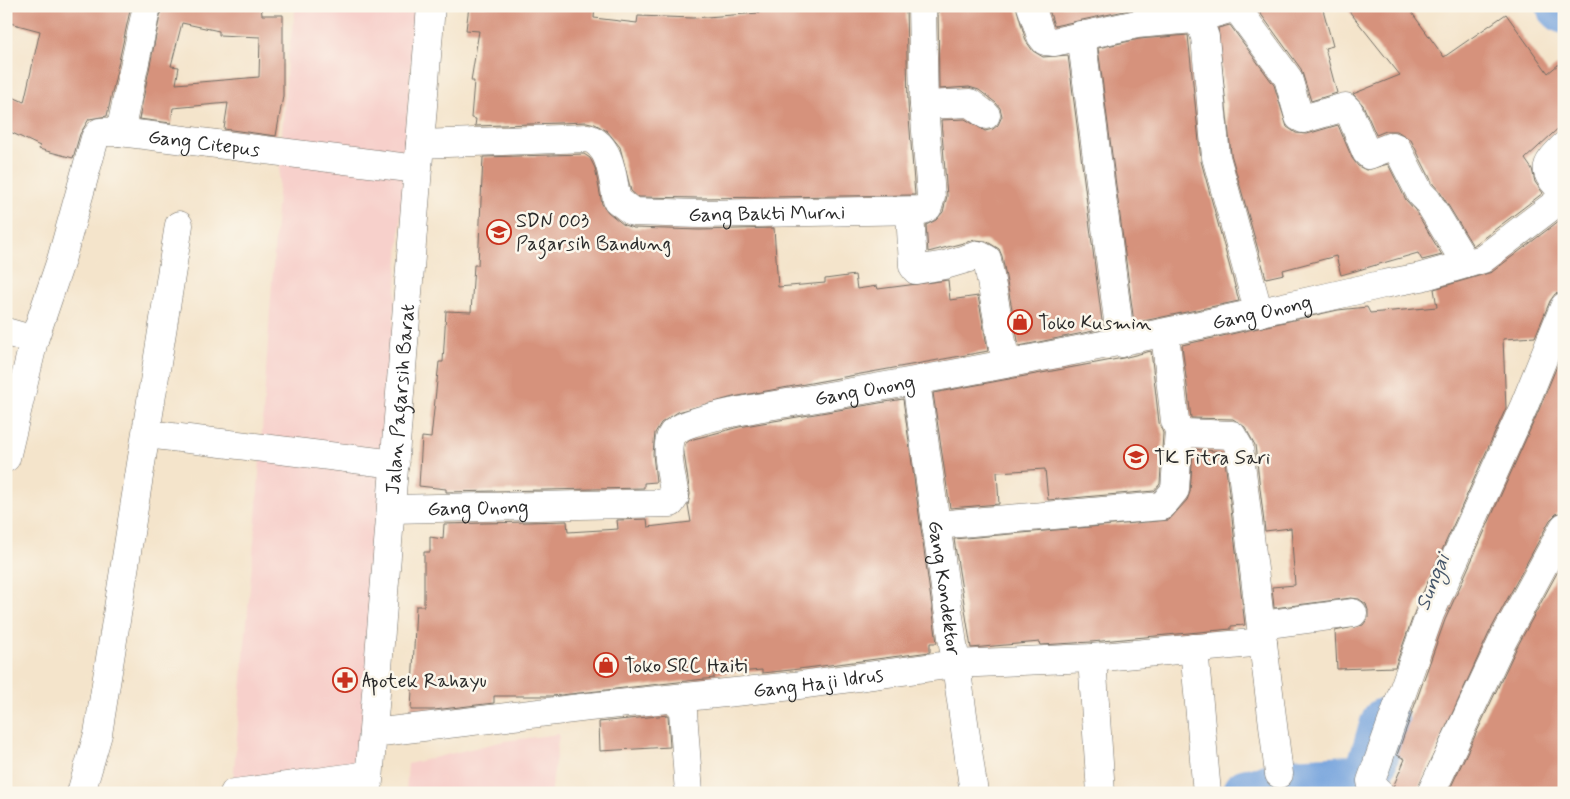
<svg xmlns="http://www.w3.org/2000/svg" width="1570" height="799" font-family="Mynerve,sans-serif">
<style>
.built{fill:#f7d0cb}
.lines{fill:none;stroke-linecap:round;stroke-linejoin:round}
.river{stroke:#75a3dd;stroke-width:49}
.building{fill:#d6927c;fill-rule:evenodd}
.minor-casing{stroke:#716c63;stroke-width:29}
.minor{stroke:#fff;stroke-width:28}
.labels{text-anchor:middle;stroke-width:5;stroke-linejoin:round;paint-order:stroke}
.street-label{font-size:20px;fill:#2b2b2b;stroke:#fbf7ec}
.poi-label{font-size:20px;fill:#2b2b2b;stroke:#fbf7ec;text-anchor:start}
.water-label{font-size:21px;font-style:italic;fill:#455569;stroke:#fbf7ec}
</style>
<rect width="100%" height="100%" fill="#fbf7ec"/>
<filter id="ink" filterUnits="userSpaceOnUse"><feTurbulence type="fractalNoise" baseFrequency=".02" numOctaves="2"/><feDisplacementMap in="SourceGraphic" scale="10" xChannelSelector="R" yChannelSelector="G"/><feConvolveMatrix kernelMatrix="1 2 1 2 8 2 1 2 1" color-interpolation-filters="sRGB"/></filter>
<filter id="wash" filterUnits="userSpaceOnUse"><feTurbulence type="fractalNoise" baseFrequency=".0096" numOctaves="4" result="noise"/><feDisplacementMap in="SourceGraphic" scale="20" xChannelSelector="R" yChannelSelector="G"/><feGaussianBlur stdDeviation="1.12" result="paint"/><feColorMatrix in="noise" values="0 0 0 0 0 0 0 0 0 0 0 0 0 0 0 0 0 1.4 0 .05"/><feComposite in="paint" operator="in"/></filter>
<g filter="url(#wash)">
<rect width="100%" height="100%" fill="#f4e4cb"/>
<path class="built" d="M 296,6 L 415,6 L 362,793 L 232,793 L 256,519 L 287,61 Z
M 559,734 L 551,793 L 406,793 L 408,764 L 504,741 Z"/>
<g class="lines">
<path class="river" d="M 1561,6 L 1564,9
M 1246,793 L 1298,782 L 1363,779 L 1369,774 L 1385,722"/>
</g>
<g id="blocks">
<path class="building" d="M 6,6 L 131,6 L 107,116 L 89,119 L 80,134 L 73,158 L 39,149 L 40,146 L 6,130 L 6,94 L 24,102 L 40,31 L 6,22 Z
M 162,6 L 261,6 L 262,15 L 283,15 L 283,96 L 276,136 L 224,129 L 228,103 L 173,108 L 171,123 L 139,119 ZM 182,23 L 219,31 L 219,35 L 260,37 L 259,77 L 176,84 L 179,67 L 171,66 Z
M 469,6 L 595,6 L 594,18 L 637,23 L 638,16 L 693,18 L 759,13 L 759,6 L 906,6 L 908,105 L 915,195 L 700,198 L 638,197 L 631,191 L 620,147 L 607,131 L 595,124 L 587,122 L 475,126 L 476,119 L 471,118 L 474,81 L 471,81 L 479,31 L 466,30 Z
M 938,6 L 1016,6 L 1026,41 L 1033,51 L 1043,57 L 1068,55 L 1103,329 L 1019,346 L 1002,256 L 999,249 L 986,241 L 975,240 L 928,252 L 926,225 L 936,220 L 943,212 L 947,196 L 941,120 L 965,119 L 985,131 L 993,129 L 998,125 L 1002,116 L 1000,108 L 996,103 L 979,90 L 969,87 L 939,89 Z
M 1048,6 L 1161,6 L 1134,9 L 1054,26 Z
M 1255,6 L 1322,6 L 1333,46 L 1325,48 L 1337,93 L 1311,101 L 1301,69 Z
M 1345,6 L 1407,6 L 1444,57 L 1506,14 L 1548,73 L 1564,60 L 1564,123 L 1525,159 L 1532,169 L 1535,182 L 1543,193 L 1473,246 L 1440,192 L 1433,184 L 1411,140 L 1397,131 L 1386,131 L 1376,135 L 1363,105 L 1353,94 L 1400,75 Z
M 1230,25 L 1274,85 L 1287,127 L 1296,133 L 1307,134 L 1338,125 L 1352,158 L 1358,166 L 1366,170 L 1388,164 L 1406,200 L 1415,210 L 1442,255 L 1422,260 L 1418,253 L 1341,275 L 1336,256 L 1283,270 L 1284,274 L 1266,278 L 1231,154 L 1218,28 Z
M 1188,35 L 1201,161 L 1239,301 L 1134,323 L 1098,48 L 1139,39 Z
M 584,154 L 590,158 L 595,168 L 602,204 L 608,212 L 624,225 L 633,228 L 700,230 L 774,228 L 778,287 L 825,283 L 825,279 L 855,275 L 857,289 L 877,286 L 878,289 L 948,280 L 950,300 L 978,296 L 988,351 L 733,397 L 678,412 L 661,423 L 655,433 L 653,454 L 656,482 L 644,483 L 644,488 L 446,492 L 446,489 L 419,486 L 422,437 L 431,438 L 439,362 L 443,362 L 446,311 L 471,312 L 474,265 L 478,265 L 483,157 Z
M 1564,217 L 1564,292 L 1555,294 L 1550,301 L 1535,337 L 1503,339 L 1506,408 L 1416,608 L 1395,667 L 1337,669 L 1335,631 L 1363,625 L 1368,618 L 1368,610 L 1366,604 L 1359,599 L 1351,598 L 1274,608 L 1272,587 L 1295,585 L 1291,528 L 1265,531 L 1255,445 L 1245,427 L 1233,419 L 1191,418 L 1182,345 L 1338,310 L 1367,307 L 1370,313 L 1437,307 L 1434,289 L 1492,272 Z
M 1564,349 L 1564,511 L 1556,514 L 1550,520 L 1489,633 L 1416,793 L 1394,793 L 1393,787 L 1405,759 L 1397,755 L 1445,620 L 1538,412 Z
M 1151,351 L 1159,423 L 1163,433 L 1160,484 L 1154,491 L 1048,500 L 1045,469 L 997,472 L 999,504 L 950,508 L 933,393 L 1123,358 Z
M 903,399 L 937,643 L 930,643 L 930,652 L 791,670 L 762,673 L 762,670 L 714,674 L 714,678 L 552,696 L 494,696 L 494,703 L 434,710 L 411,710 L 416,606 L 424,606 L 424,552 L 430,552 L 430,537 L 443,539 L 444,524 L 567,521 L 568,532 L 618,529 L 617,520 L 647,519 L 648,527 L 691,522 L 688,505 L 690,494 L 684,453 L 685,444 L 690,440 L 739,427 Z
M 1193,449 L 1224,452 L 1245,625 L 1231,626 L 1231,629 L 1091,642 L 1041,645 L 1040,642 L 971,648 L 954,539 L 1169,520 L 1187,500 L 1190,492 Z
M 1564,560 L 1564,793 L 1448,793 L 1517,647 Z
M 668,715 L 670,747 L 600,751 L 599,722 Z"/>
</g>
</g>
<g filter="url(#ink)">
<use href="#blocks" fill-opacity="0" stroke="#716c63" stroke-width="1"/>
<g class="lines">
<defs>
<g id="minor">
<path d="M 1031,6 L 1041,36 L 1045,41 L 1054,42 L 1137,24 L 1194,19 L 1201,26 L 1205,37 L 1216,157 L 1259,313"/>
<path d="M 1194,19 L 1233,8 L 1238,10 L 1288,78 L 1299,117 L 1303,119 L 1345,107 L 1349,111 L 1366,152 L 1369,155 L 1392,146 L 1397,148 L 1420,193 L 1427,200 L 1466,264"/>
<path d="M 1081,35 L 1121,343"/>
<path d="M 924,105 L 970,103 L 986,115"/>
<path d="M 120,132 L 147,6"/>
<path id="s1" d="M 420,144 L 588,138 C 612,146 612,178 617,200 L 633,212 L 700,214 L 923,210 L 928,207 L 931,197 L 924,105 L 922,6"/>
<path d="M 1564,146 C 1542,168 1542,170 1564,193"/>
<path d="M 910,211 L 913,266 L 916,270 L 945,265 L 979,255 L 987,259 L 1006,364"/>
<path d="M 6,332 L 34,340"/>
<path d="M 1165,334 L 1175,421 L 1179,430 L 1186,433 L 1232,435 L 1239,447 L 1279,774"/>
<path id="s2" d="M 916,382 L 974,793"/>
<path d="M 147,434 L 395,464"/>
<path id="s3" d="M 6,458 L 34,340 L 61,260 L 95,138 L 100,132 L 120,132 L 417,169"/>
<path id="s4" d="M 392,509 L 671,503 L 675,497 C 673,482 662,442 674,432 C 692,416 778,405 805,400 C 999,367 1192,329 1384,284 L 1421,277 L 1483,259 L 1564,197"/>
<path d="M 936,525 L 1162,506 L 1175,490 L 1179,430"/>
<path d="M 1262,625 L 1353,613"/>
<path d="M 1194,648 L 1207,793"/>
<path d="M 1092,658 L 1101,793"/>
<path d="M 682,698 L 689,793"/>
<path id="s5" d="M 373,733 L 589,707 L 793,686 L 955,664 L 1092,658 L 1263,642"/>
<path d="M 81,793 L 98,734 L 179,225"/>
<path d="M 234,793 L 369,775"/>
<path id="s6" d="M 368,793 L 431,6"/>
<path d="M 1379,793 L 1372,787 L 1371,781 L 1430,614 L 1524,406 L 1564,307"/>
<path d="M 1431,793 L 1503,640 L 1564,527"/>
</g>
</defs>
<use href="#minor" class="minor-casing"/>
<use href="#minor" class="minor"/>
</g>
</g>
<defs>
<symbol id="school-ring" viewBox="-11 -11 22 22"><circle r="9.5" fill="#fbf7ec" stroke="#c8321e" stroke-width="1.5"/><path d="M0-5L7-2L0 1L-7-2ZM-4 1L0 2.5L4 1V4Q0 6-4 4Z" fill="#c8321e"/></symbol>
<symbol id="shop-ring" viewBox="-11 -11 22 22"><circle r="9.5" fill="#fbf7ec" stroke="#c8321e" stroke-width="1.5"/><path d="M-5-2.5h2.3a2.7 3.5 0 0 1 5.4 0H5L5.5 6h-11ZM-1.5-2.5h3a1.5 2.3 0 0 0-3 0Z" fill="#c8321e"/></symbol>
<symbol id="pharmacy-ring" viewBox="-11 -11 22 22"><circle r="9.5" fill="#fbf7ec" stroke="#c8321e" stroke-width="1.5"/><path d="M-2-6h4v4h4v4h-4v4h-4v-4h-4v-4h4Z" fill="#c8321e"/></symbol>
</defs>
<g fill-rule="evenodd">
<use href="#school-ring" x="485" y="218" width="28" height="28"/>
<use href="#shop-ring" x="1006" y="308" width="28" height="28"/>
<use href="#school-ring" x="1122" y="443" width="28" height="28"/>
<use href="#shop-ring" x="592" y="651" width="28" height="28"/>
<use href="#pharmacy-ring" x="331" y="666" width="28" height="28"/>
</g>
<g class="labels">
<g class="street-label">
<text dy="7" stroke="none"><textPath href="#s3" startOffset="445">Gang Citepus</textPath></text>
<text dy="7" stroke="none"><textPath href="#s1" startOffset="394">Gang Bakti Murni</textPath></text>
<text dy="7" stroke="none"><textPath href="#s4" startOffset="954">Gang Onong</textPath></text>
<text dy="7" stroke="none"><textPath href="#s4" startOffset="549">Gang Onong</textPath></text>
<text dy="7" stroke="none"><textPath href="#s6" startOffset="395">Jalan Pagarsih Barat</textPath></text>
<text dy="7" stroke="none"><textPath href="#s4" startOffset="86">Gang Onong</textPath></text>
<text dy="7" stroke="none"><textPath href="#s2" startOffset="208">Gang Kondektor</textPath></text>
<text dy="7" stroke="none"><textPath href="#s5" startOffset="448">Gang Haji Idrus</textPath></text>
</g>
<g class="poi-label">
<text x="516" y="227">SDN 003<tspan x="516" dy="23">Pagarsih Bandung</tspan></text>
<text x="1038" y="329">Toko Kusmin</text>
<text x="1154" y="464">TK Fitra Sari</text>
<text x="624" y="672">Toko SRC Haiti</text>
<text x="362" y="687">Apotek Rahayu</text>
</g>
<g class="water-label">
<text transform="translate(1432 582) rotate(-68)" y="7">Sungai</text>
</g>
</g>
<rect width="1570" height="799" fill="none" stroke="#fbf7ec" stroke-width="25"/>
</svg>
